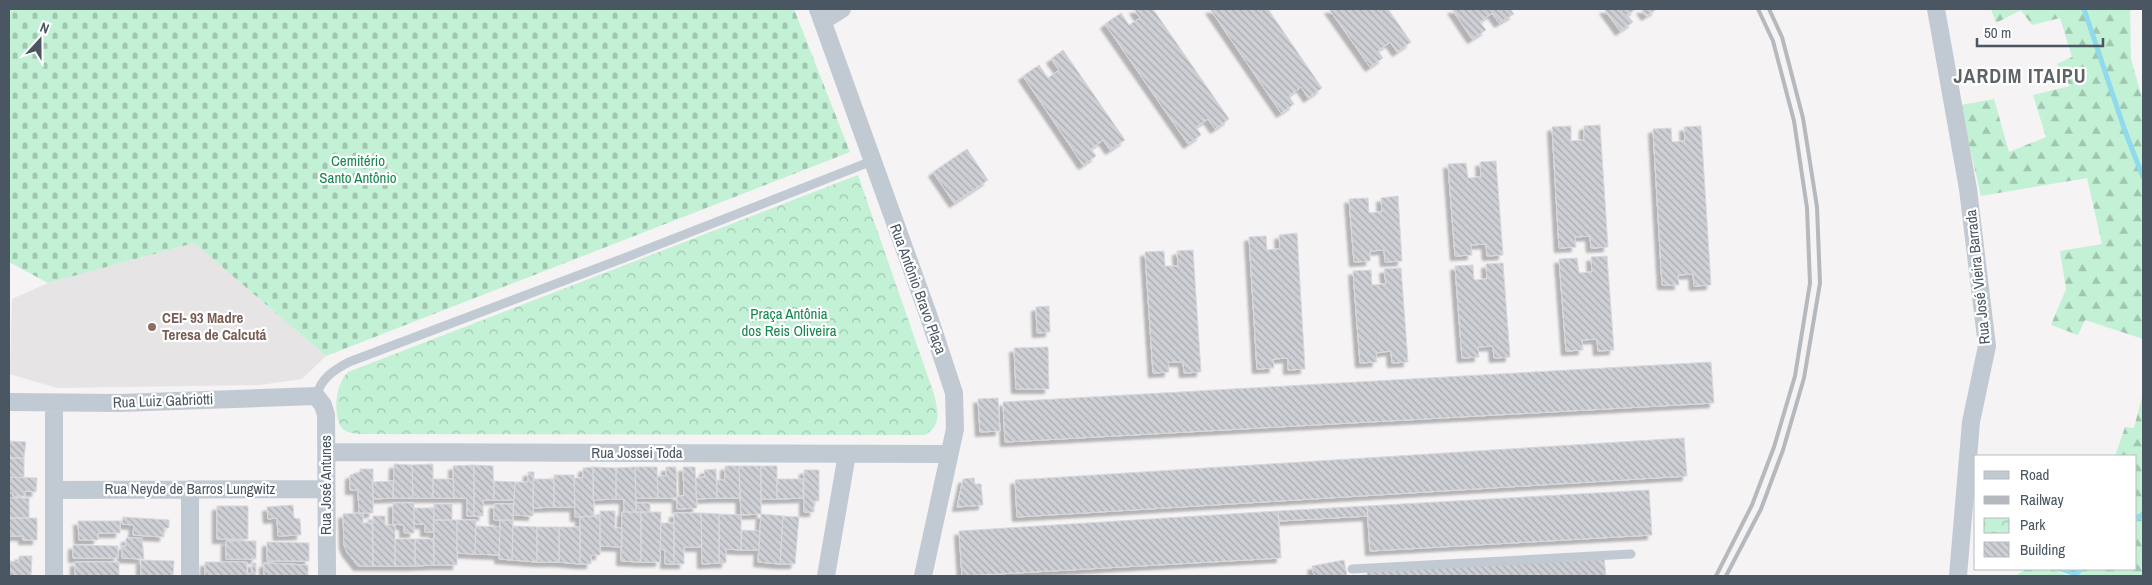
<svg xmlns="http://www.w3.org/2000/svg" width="2152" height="585" font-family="'Archivo Narrow',sans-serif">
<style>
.education{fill:#e6e4e5}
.forest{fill:url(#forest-firs)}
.cemetery{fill:url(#cemetery-stones)}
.park{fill:url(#park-crowns)}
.water{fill:url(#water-waves)}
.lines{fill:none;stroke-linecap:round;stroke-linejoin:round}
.stream{stroke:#90daee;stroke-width:5}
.building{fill:url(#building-back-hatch);stroke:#d7d9de;filter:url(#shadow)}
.lane{stroke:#c1cad2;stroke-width:9}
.street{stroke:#c1cad2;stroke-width:18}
.rail{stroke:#b5b8bd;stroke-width:4}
.education-dot{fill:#8d6e63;stroke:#fff;stroke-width:2}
.labels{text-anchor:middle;stroke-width:4.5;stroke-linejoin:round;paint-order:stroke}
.park-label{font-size:15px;fill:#17864f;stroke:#fff}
.street-label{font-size:15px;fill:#4a5661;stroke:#fff}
.education-label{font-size:15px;font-weight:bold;fill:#785e54;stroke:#fff;text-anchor:start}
.district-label{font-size:20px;font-weight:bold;letter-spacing:1px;fill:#5f6368;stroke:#fff}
</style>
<defs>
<pattern id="forest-firs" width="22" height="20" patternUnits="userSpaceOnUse" patternTransform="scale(1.25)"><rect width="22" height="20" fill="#c3f1d5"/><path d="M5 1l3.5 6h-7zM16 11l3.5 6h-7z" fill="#a0c6b0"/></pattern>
<pattern id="cemetery-stones" width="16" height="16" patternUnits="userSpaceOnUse" patternTransform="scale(1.25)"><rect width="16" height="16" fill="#c3f1d5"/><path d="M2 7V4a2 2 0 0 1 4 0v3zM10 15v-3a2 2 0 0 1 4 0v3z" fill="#a0c6b0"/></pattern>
<pattern id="park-crowns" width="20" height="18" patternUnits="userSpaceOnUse" patternTransform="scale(1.25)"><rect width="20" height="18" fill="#c3f1d5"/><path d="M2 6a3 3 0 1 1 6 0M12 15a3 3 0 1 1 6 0" fill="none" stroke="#a0c6b0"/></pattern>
<pattern id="water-waves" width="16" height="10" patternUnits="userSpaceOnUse" patternTransform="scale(1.25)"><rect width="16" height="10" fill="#90daee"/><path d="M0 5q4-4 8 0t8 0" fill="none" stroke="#78b4c4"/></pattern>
<pattern id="building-back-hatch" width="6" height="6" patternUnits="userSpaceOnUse" patternTransform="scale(1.25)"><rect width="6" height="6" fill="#cdcfd5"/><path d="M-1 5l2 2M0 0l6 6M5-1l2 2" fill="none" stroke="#a8abb0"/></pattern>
<filter id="shadow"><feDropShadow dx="-4.5" dy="4.5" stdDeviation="1" flood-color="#0004"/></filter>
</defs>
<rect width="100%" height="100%" fill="#f5f3f3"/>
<path class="education" d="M 194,243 L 326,356 L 302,379 L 260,385 L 57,388 L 10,374 L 12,299 L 48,283 Z"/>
<path class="forest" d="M 1991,9 L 2130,9 L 2131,59 L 2143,101 L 2143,339 L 2085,320 L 2078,335 L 2051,325 L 2066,289 L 2060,251 L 2102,244 L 2087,178 L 1981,196 L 1960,105 L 1994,99 L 2009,152 L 2046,137 L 2033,95 L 2070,86 L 2057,64 L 2072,57 L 2060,18 L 2032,25 L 2021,10 L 1996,23 Z
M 2143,393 L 2143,576 L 2074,576 L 2081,569 L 2136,569 L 2136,456 L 2115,456 L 2125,427 L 2134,428 Z
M 2026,569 L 2052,569 L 2069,576 L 2015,576 Z"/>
<path class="cemetery" d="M 9,9 L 794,9 L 850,152 L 326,356 L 194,243 L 48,283 L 9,262 Z"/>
<path class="park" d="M 858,175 L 934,394 C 938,411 942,425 925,435 L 357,434 C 351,433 343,432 340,425 C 333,411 336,383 348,372 Z"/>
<path class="water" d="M 2052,569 L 2081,569 L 2074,576 Z"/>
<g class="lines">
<path class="stream" d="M 2084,9 L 2125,131 L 2143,177
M 2136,519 L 2143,514
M 2074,576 L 2081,569"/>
</g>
<path class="building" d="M 1134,9 L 1153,9 L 1229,119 L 1215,129 L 1208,119 L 1196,127 L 1201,135 L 1188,144 L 1105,24 L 1121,13 L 1129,25 L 1140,18 Z
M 1210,9 L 1268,9 L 1322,88 L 1308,98 L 1301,87 L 1289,96 L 1294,104 L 1281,113 Z
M 1329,9 L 1388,9 L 1411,42 L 1397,52 L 1390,42 L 1378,51 L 1383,58 L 1370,67 Z
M 1452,9 L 1510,9 L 1514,14 L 1499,23 L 1492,13 L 1480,22 L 1486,30 L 1472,39 Z
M 1604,9 L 1636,9 L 1627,15 L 1633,22 L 1620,31 Z
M 1641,9 L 1657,9 L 1646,16 Z
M 1063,50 L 1125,140 L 1110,150 L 1103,140 L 1091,149 L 1096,156 L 1083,165 L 1023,76 L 1039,65 L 1048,78 L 1059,70 L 1051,59 Z
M 1600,125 L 1608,247 L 1591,248 L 1590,236 L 1575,237 L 1576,247 L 1559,248 L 1552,127 L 1571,126 L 1571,141 L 1584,140 L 1584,126 Z
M 1701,126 L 1711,285 L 1694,286 L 1693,274 L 1678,275 L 1679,285 L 1662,285 L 1653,129 L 1671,128 L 1672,142 L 1685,141 L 1684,127 Z
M 967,149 L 988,180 L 954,203 L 933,172 Z
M 1496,161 L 1503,255 L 1487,256 L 1486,244 L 1471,245 L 1472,255 L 1455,256 L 1448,164 L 1466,163 L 1468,178 L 1481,177 L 1480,162 Z
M 1398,196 L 1402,261 L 1385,262 L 1384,250 L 1370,251 L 1370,261 L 1354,262 L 1349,199 L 1368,198 L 1369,213 L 1382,212 L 1381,198 Z
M 1297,233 L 1305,369 L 1288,370 L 1288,358 L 1273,359 L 1274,368 L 1257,369 L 1249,237 L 1266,236 L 1267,250 L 1280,249 L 1279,235 Z
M 1193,250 L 1201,372 L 1184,373 L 1183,362 L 1168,362 L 1169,372 L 1153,373 L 1145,252 L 1164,251 L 1165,266 L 1178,266 L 1177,251 Z
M 1607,256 L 1614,350 L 1598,351 L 1597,339 L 1582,340 L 1583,350 L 1566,351 L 1559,259 L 1577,258 L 1579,273 L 1592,272 L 1591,257 Z
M 1503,263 L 1510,357 L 1494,358 L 1493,346 L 1478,347 L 1479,357 L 1462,358 L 1455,266 L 1473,265 L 1474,280 L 1487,279 L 1486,264 Z
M 1401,268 L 1408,362 L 1392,363 L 1391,351 L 1376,353 L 1377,362 L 1360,363 L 1353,271 L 1371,270 L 1372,285 L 1386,284 L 1384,269 Z
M 1049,306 L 1050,332 L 1037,333 L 1036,307 Z
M 1048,347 L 1049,389 L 1016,389 L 1014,348 Z
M 1711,362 L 1714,403 L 1005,442 L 1003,402 Z
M 998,398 L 1000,431 L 980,432 L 978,399 Z
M 1684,438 L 1687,476 L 1017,517 L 1015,480 Z
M 9,441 L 26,442 L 24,458 L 9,458 Z
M 9,458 L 24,458 L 24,478 L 9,477 Z
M 394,464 L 412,465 L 413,498 L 393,498 Z
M 433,464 L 433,498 L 413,498 L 412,465 Z
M 474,465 L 474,516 L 467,516 L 467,498 L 454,498 L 453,466 Z
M 474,465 L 493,466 L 494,500 L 483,500 L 483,516 L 474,516 Z
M 725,466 L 739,466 L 740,498 L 717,498 L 717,480 L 725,480 Z
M 739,466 L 761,466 L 761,514 L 741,515 Z
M 761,466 L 777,466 L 777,499 L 761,499 Z
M 593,467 L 594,516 L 575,517 L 574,478 L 583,478 L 583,468 Z
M 593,467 L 616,468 L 616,499 L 593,500 Z
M 635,467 L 636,512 L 624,512 L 624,499 L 616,499 L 616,468 Z
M 635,467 L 657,467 L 658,498 L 636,498 Z
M 666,467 L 676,467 L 677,498 L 658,498 L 657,476 L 666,476 Z
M 683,467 L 695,467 L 697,508 L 677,509 L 677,496 L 684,496 Z
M 360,469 L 373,469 L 373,513 L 359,513 L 358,490 L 350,490 L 350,475 L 360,472 Z
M 716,469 L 717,498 L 696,499 L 696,478 L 705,477 L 704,470 Z
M 804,470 L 819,470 L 819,501 L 814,501 L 814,512 L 804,512 Z
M 528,472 L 534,472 L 533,516 L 513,515 L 515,482 L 528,482 Z
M 554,475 L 574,475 L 575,507 L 554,507 Z
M 9,477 L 37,478 L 36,492 L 25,491 L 25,496 L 13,496 L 13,493 L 9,493 Z
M 974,478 L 975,484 L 981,484 L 983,505 L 957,507 L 963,479 Z
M 433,479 L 453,479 L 454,498 L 433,498 Z
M 533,479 L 554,479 L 554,507 L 533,508 Z
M 777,479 L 803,479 L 803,498 L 777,499 Z
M 393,481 L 393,498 L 373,499 L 372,482 Z
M 494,481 L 515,482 L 514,500 L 494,500 Z
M 1649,490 L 1652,535 L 1370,551 L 1367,506 Z
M 9,498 L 29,498 L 29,518 L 9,518 Z
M 393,503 L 414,503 L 414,533 L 404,533 L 404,525 L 393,524 Z
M 636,503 L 650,503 L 650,512 L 636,512 Z
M 434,504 L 452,504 L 452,520 L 434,520 Z
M 494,504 L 513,504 L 513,520 L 494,520 Z
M 293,505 L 294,518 L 300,519 L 301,535 L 278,536 L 277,518 L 268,519 L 267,507 Z
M 217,506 L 248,506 L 248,539 L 217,539 Z
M 1367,506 L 1368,516 L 1279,521 L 1278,511 Z
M 414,508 L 434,508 L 433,532 L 425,532 L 425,524 L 414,524 Z
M 600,511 L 615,511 L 615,528 L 622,528 L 622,547 L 600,546 Z
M 1278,511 L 1281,558 L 962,576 L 959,531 Z
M 622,512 L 641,512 L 641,562 L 621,561 Z
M 641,512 L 661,512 L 660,562 L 641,562 Z
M 363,513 L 363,523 L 372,523 L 373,566 L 358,566 L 347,552 L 344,545 L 343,514 Z
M 674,513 L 701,513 L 702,547 L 684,547 L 684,564 L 674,564 Z
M 701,513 L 719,514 L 719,563 L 702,564 Z
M 719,514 L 741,515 L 741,550 L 726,549 L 726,563 L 719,563 Z
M 761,514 L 783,516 L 780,564 L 758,562 Z
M 373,516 L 385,516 L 385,525 L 395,525 L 395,566 L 373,566 Z
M 594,516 L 600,518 L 600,555 L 591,555 L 591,564 L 580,564 L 580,517 Z
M 783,516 L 799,517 L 795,564 L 780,564 Z
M 123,517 L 169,520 L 169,528 L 164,528 L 164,537 L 133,535 L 134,525 L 122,524 Z
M 9,518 L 37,518 L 37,540 L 23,540 L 23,536 L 9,536 Z
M 434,520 L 457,520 L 457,565 L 434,565 Z
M 457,520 L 476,520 L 475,554 L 457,553 Z
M 500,520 L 513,520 L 512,560 L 499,559 Z
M 78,521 L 120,521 L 120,533 L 98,533 L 98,540 L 79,540 Z
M 661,523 L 674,523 L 674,564 L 665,564 L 665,550 L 660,549 Z
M 476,526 L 500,527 L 499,555 L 475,554 Z
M 513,526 L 537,527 L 537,562 L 512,560 Z
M 537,527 L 559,527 L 559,562 L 537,562 Z
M 559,527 L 580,527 L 580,564 L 559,562 Z
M 742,530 L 760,531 L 759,550 L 741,550 Z
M 126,538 L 142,538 L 144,559 L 122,558 L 122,546 L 126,546 Z
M 395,539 L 415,539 L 415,566 L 395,566 Z
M 415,539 L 433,539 L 434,565 L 415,566 Z
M 226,541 L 256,541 L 256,559 L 226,559 Z
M 267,542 L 309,543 L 309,561 L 267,561 Z
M 73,545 L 118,546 L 118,558 L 73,558 Z
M 19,556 L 32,556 L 31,576 L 9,576 L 9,561 L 19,562 Z
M 1604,557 L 1606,576 L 1367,576 L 1367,572 Z
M 141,560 L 174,561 L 173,576 L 141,576 Z
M 1344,560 L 1347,576 L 1314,576 L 1312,566 Z
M 75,562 L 119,562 L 119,576 L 75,576 Z
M 205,562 L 247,562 L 247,573 L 252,574 L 252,563 L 256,563 L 256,576 L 205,576 Z
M 264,563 L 308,565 L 308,576 L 264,576 Z"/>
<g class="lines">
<path class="lane" d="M 316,396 C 322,378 332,371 349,362 L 632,255 L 872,161
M 1352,569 L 1631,554"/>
<path class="street" d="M 818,9 L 929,317 L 954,393 L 955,429 L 923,576
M 1936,9 L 1968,189 L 1987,346 L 1971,422 L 1958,576
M 823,21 L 842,9
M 9,402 L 119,403 L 316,396 L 323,405 L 326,415 L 327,576
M 327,452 L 948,454
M 55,490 L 325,489
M 54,576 L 54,403
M 190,576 L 190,489
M 826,576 L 847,454"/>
<path class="rail" d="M 1716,576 L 1752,505 L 1774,447 L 1795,376 L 1810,283 L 1807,208 L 1794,121 L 1773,41 L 1758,9
M 1726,576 L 1761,509 L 1783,450 L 1804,378 L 1820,283 L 1817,207 L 1803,118 L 1782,37 L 1769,9"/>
</g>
<circle class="education-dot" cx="152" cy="327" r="5"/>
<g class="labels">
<g class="park-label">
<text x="358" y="166">Cemitério<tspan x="358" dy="17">Santo Antônio</tspan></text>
<text x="789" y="319">Praça Antônia<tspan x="789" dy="17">dos Reis Oliveira</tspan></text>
</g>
<g class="street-label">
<text transform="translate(1978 277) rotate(-96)" y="5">Rua José Vieira Barrada</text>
<text transform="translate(918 289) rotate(70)" y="5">Rua Antônio Bravo Plaça</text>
<text transform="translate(163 401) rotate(-2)" y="5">Rua Luiz Gabriotti</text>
<text x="637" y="458">Rua Jossei Toda</text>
<text transform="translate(326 485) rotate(-90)" y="5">Rua José Antunes</text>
<text x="190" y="494">Rua Neyde de Barros Lungwitz</text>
</g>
<g class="education-label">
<text x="162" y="323">CEI- 93 Madre<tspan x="162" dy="17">Teresa de Calcutá</tspan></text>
</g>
<g class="district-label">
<text x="2020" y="83">JARDIM ITAIPU</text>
</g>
</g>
<rect width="2152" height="585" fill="none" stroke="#4a5661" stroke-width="20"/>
<rect x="1974" y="455" width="162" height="115" fill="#ffffff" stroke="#b7bbc0"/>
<rect x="1984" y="471" width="25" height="8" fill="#c1cad2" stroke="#b7bbc0"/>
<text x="2020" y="480" font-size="15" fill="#4a5661">Road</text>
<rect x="1984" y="496" width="25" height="8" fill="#b5b8bd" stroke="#b7bbc0"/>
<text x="2020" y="505" font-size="15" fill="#4a5661">Railway</text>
<rect x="1984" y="518" width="25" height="15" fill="url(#park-crowns)" stroke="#b7bbc0"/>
<text x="2020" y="530" font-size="15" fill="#4a5661">Park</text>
<rect x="1984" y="542" width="25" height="15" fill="url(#building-back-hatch)" stroke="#b7bbc0"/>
<text x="2020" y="555" font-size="15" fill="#4a5661">Building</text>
<g transform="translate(40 40) rotate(21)" stroke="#ffffff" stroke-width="4" paint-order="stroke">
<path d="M0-4L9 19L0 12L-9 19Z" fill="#4a5661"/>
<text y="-8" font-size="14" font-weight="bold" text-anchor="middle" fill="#4a5661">N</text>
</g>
<path d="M1977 38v8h126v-8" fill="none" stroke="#4a5661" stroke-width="2.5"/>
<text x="1984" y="38" font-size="15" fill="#4a5661" stroke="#ffffff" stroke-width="4" paint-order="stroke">50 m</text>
</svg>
